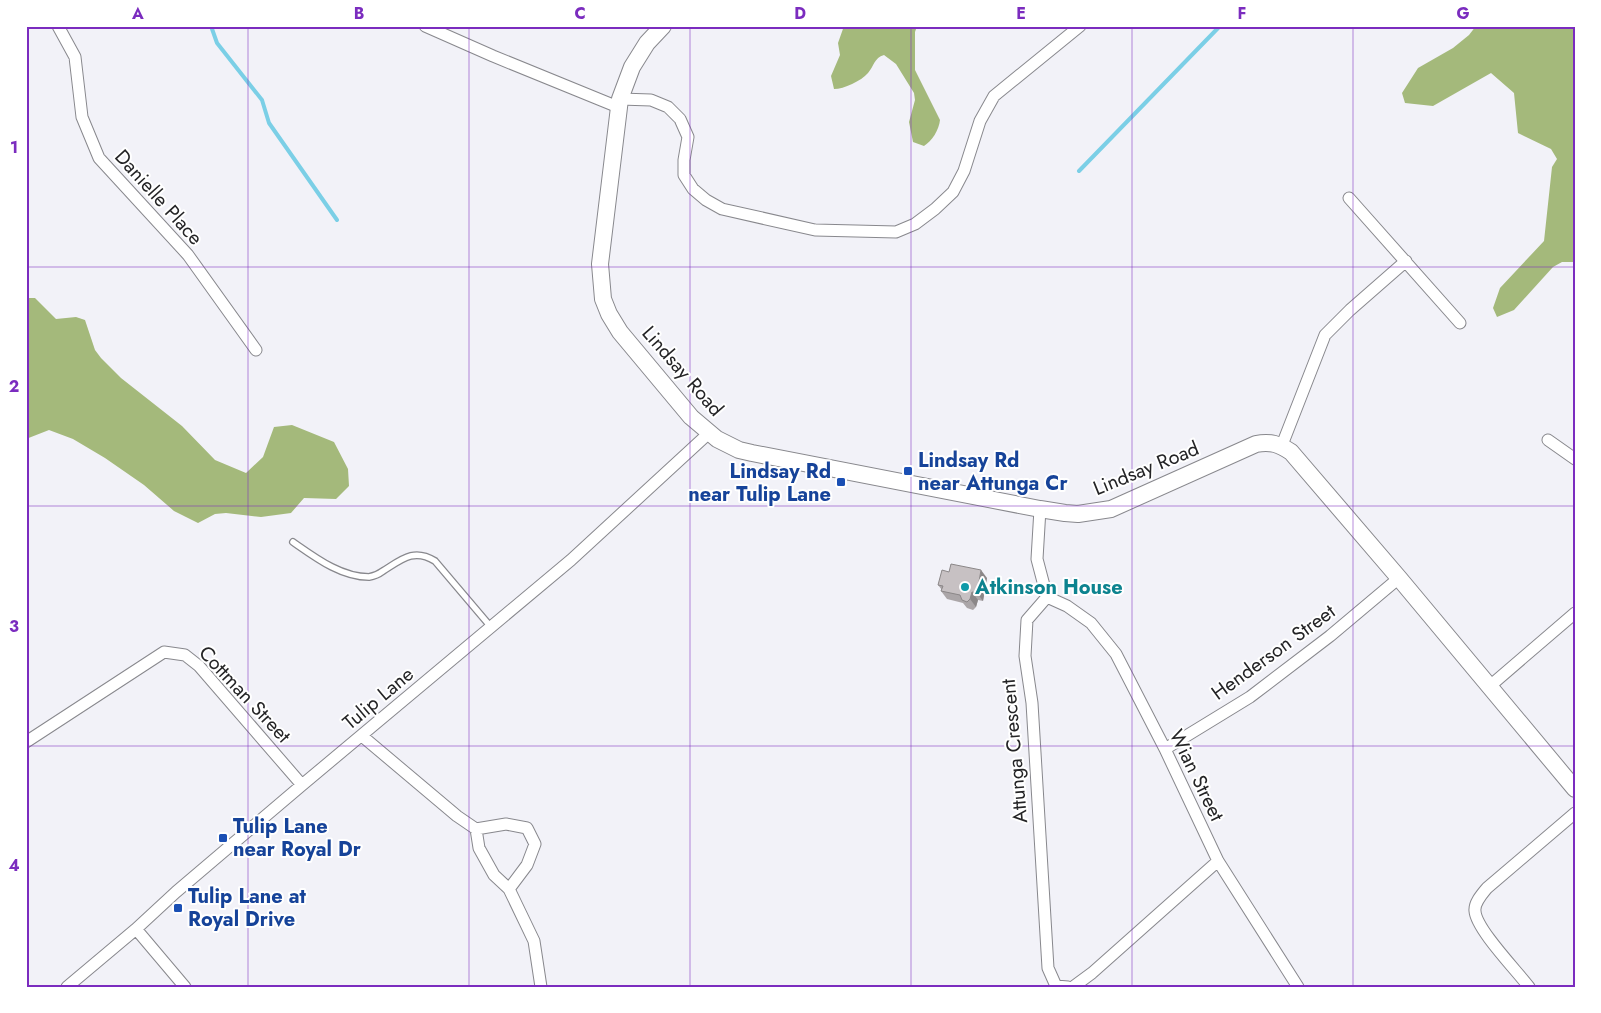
<svg xmlns="http://www.w3.org/2000/svg" width="1601" height="1013" font-family="Jost,sans-serif">
<style>
.forest{fill:#a4b97b}
.lines{fill:none;stroke-linecap:round;stroke-linejoin:round}
.stream{stroke:#7bcfe6;stroke-width:4}
.lane-casing{stroke:#88888d;stroke-width:8}
.street-casing{stroke:#88888d;stroke-width:13}
.secondary-casing{stroke:#88888d;stroke-width:18}
.lane{stroke:#fff;stroke-width:5.5}
.street{stroke:#fff;stroke-width:11}
.secondary{stroke:#fff;stroke-width:16}
.wall{fill:#aba6a8}
.shaded-wall{fill:#8b8788}
.building{fill:#c7c1c3;stroke:#8b8788}
.grid{fill:none;stroke:#7b2cbf;stroke-width:1;stroke-opacity:0.55}
.transit-dot{fill:#1a4fb4;stroke:#fff;stroke-width:2}
.culture-dot{fill:#0f9aa8;stroke:#fff;stroke-width:2}
.labels{text-anchor:middle;stroke-width:4;stroke-linejoin:round;paint-order:stroke}
.street-label{font-size:20px;fill:#242426;stroke:#fff}
.transit-label{font-size:20px;font-weight:bold;fill:#164399;stroke:#fff;text-anchor:start}
.culture-label{font-size:20px;font-weight:bold;fill:#0d838f;stroke:#fff;text-anchor:start}
.neatline{fill:none;stroke:#7b2cbf;stroke-width:2}
.grid-label{font-size:16px;text-anchor:middle;font-weight:bold;fill:#7b2cbf}
</style>
<rect width="100%" height="100%" fill="#f2f2f8"/>
<path class="forest" d="M 844,26 L 917,26 L 915,32 L 915,70 L 940,120 C 939,130 932,141 924,146 L 913,142 L 909,122 L 915,100 L 914,93 L 896,64 L 884,55 C 874,58 874,66 868,73 C 861,81 844,89 834,89 L 831,76 L 840,55 L 838,43 Z
M 1476,26 L 1575,26 L 1575,262 L 1562,262 L 1553,267 L 1514,310 L 1497,317 L 1493,308 L 1500,288 L 1544,241 L 1552,167 L 1557,159 L 1551,149 L 1518,133 L 1514,93 L 1491,73 L 1433,106 L 1405,103 L 1402,93 L 1418,68 L 1453,48 L 1469,35 Z
M 26,298 L 35,298 L 56,319 L 76,317 L 85,320 L 95,350 L 101,358 L 121,378 L 182,426 L 215,460 L 246,473 L 263,457 L 274,427 L 292,425 L 334,442 L 348,469 L 349,486 L 336,499 L 304,498 L 291,513 L 261,517 L 226,513 L 215,514 L 198,523 L 174,511 L 144,485 L 105,458 L 73,439 L 49,430 L 26,439 Z"/>
<g class="lines">
<path class="stream" d="M 211,26 L 217,43 L 262,100 L 269,123 L 337,220
M 1079,171 L 1220,26"/>
<defs>
<path id="lane" d="M 293,542 C 316,558 341,577 369,577 C 375,576 379,574 383,571 C 402,559 414,548 435,561 L 491,627"/>
<path id="street" d="M 58,26 L 75,57 L 82,117 L 99,158 L 188,255 L 256,350
M 425,26 L 493,56 L 618,107
M 620,99 L 651,100 L 668,107 L 680,119 L 688,137 L 684,160 L 684,175 L 693,189 L 706,200 L 722,209 L 815,230 L 896,232 L 915,224 L 935,209 L 953,192 L 964,171 L 980,121 L 994,96 L 1080,26
M 1349,198 L 1460,323
M 1548,440 L 1575,459
M 1282,445 L 1325,335 L 1350,310 L 1406,261
M 1040,509 L 1037,559 L 1047,597 L 1027,620 L 1025,656 L 1032,703 L 1048,968 L 1056,986 L 1068,987
M 1047,597 L 1067,606 L 1091,623 L 1116,654 L 1165,749 L 1218,861 L 1298,987
M 1490,686 L 1575,613
M 362,736 L 457,816 L 476,829 L 506,824 L 527,828 L 535,844 L 527,865 L 509,889
M 26,742 L 164,652 L 185,655 L 199,666 L 302,785
M 1165,749 L 1250,697 L 1330,636 L 1399,578
M 476,829 L 479,848 L 494,875 L 509,889 L 534,941 L 541,987
M 136,929 L 185,987
M 67,987 L 136,929 L 176,892 L 302,785 L 571,560 L 709,433
M 1073,987 L 1092,973 L 1218,861
M 1529,987 C 1517,971 1476,929 1475,911 C 1474,903 1482,894 1487,888 L 1575,813"/>
<path id="secondary" d="M 663,26 L 647,43 L 632,67 L 620,99 L 600,264 L 603,299 L 609,314 L 620,332 L 691,417 L 717,439 L 739,450 L 752,453 L 1040,509 L 1065,513 L 1078,514 L 1111,509 L 1256,444 C 1270,441 1279,444 1291,452 L 1399,578 L 1575,789"/>
</defs>
<use href="#lane" class="lane-casing"/>
<use href="#street" class="street-casing"/>
<use href="#secondary" class="secondary-casing"/>
<use href="#lane" class="lane"/>
<use href="#street" class="street"/>
<use href="#secondary" class="secondary"/>
</g>
<path class="wall" d="M 949,572 L 987,578 L 983,601 L 978,600 L 976,607 L 973,610 L 967,608 L 963,603 L 947,599 L 941,591 L 942,590 L 938,585 Z"/>
<path class="shaded-wall" d="M 981,570 L 987,578 L 983,601 L 977,593 Z
M 972,592 L 978,600 L 976,607 L 970,599 Z"/>
<path class="building" d="M 951,564 L 981,570 L 977,593 L 972,592 L 970,599 L 967,602 L 962,600 L 960,595 L 941,591 L 943,586 L 938,585 L 942,570 L 949,572 Z"/>
<path class="grid" d="M 248,26 L 248,987M 469,26 L 469,987M 690,26 L 690,987M 911,26 L 911,987M 1132,26 L 1132,987M 1353,26 L 1353,987M 26,267 L 1575,267M 26,506 L 1575,506M 26,746 L 1575,746"/>
<g class="transit-dot">
<rect x="903" y="466" width="10" height="10" rx="2.5"/>
<rect x="836" y="477" width="10" height="10" rx="2.5"/>
<rect x="218" y="833" width="10" height="10" rx="2.5"/>
<rect x="173" y="903" width="10" height="10" rx="2.5"/>
</g>
<circle class="culture-dot" cx="965" cy="587" r="5"/>
<g class="labels">
<g class="street-label">
<text transform="translate(159 197) rotate(48)" y="7">Danielle Place</text>
<text transform="translate(683 371) rotate(49)" y="7">Lindsay Road</text>
<text transform="translate(1146 468) rotate(-22)" y="7">Lindsay Road</text>
<text transform="translate(1273 652) rotate(-36)" y="7">Henderson Street</text>
<text transform="translate(245 694) rotate(47)" y="7">Cottman Street</text>
<text transform="translate(378 698) rotate(-40)" y="7">Tulip Lane</text>
<text transform="translate(1014 751) rotate(-95)" y="7">Attunga Crescent</text>
<text transform="translate(1197 775) rotate(64)" y="7">Wian Street</text>
</g>
<g class="transit-label">
<text x="918" y="467">Lindsay Rd<tspan x="918" dy="23">near Attunga Cr</tspan></text>
<text x="831" y="478" text-anchor="end">Lindsay Rd<tspan x="831" dy="23">near Tulip Lane</tspan></text>
<text x="233" y="833">Tulip Lane<tspan x="233" dy="23">near Royal Dr</tspan></text>
<text x="188" y="903">Tulip Lane at<tspan x="188" dy="23">Royal Drive</tspan></text>
</g>
<g class="culture-label">
<text x="975" y="594">Atkinson House</text>
</g>
</g>
<rect width="1601" height="1013" fill="none" stroke="#ffffff" stroke-width="55"/>
<rect x="28" y="28" width="1546" height="958" class="neatline"/>
<g class="grid-label">
<text x="138" y="19">A</text>
<text x="359" y="19">B</text>
<text x="580" y="19">C</text>
<text x="800" y="19">D</text>
<text x="1021" y="19">E</text>
<text x="1242" y="19">F</text>
<text x="1463" y="19">G</text>
<text x="14" y="153">1</text>
<text x="14" y="392">2</text>
<text x="14" y="632">3</text>
<text x="14" y="871">4</text>
</g>
</svg>
